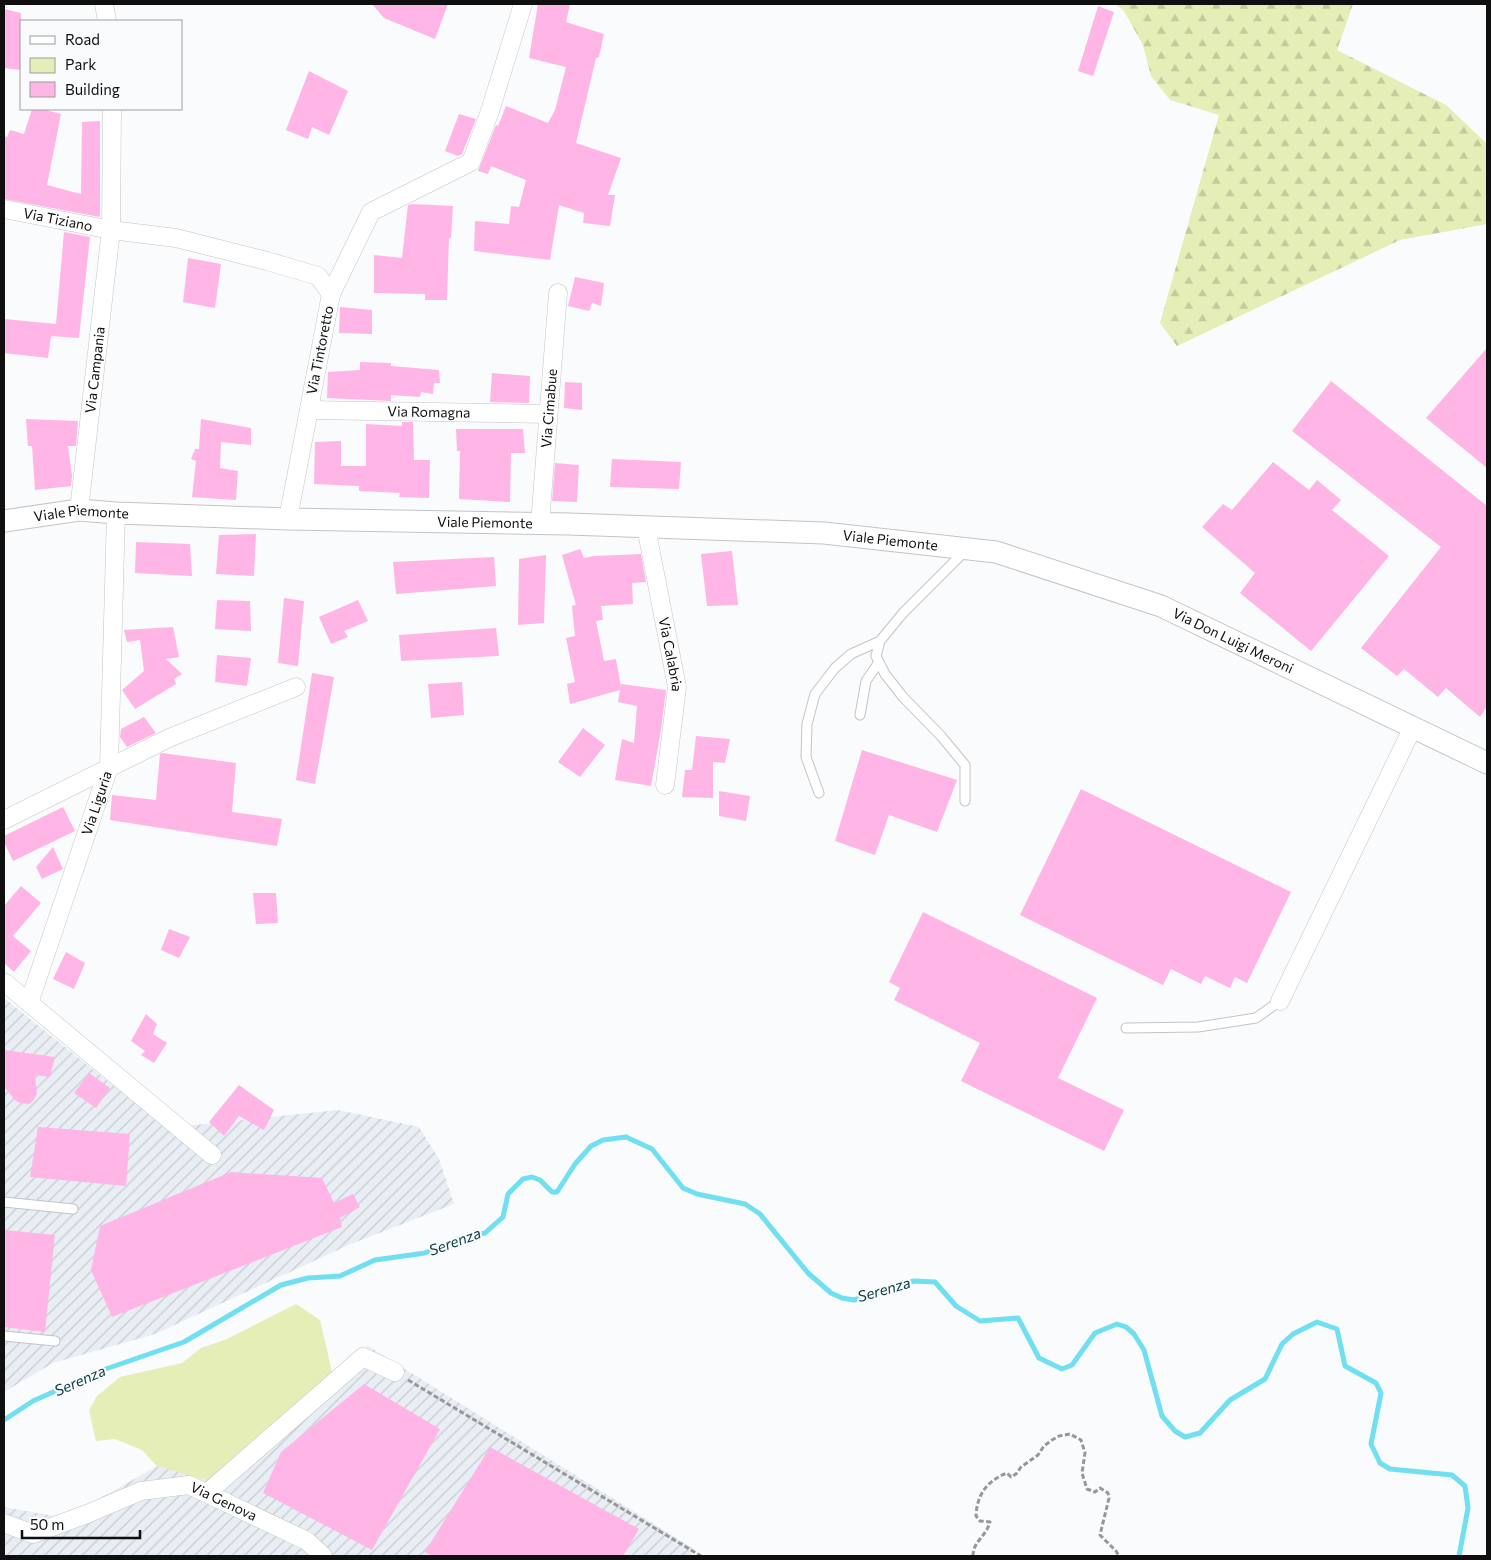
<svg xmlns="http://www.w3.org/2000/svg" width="1491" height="1560" font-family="Commissioner,sans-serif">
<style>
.industrial{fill:url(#industrial-furrows)}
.forest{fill:url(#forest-firs)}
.park{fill:#e4eeb6}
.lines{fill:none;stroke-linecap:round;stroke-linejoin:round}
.stream{stroke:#6fdff1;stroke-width:5}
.building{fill:#ffb5e5}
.service-casing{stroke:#c3c4c5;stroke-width:11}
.minor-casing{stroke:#c3c4c5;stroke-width:19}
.tertiary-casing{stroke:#c3c4c5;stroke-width:23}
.path{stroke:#969797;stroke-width:3;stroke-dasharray:5 2.5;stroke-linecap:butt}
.service{stroke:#fff;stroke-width:9}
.minor{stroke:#fff;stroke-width:18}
.tertiary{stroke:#fff;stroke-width:21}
.labels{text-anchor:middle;stroke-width:4;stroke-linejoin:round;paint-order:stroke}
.street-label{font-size:14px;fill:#0f0f0f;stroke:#fafbfc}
.water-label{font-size:15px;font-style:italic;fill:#0c4149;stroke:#fafbfc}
</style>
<defs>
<pattern id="industrial-furrows" width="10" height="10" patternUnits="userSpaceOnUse" patternTransform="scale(1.25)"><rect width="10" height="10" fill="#e9eef5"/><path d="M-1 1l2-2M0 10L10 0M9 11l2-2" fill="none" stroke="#c7cbd1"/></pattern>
<pattern id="forest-firs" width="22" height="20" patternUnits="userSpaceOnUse" patternTransform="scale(1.25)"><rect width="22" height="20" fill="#e4eeb6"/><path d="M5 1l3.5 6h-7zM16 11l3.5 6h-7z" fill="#c2cb9b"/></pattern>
</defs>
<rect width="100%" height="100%" fill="#fafbfc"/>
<path class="industrial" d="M 4,998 L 166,1128 L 338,1110 L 419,1127 L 439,1159 L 454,1204 L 351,1244 L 155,1334 L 53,1363 L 4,1392 Z
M 368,1346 L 694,1549 L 691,1556 L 4,1556 L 4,1507 L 65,1518 L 157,1466 L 198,1478 L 220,1474 Z"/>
<path class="forest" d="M 1115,4 L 1353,4 L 1337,50 L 1446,105 L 1487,144 L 1487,224 L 1400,240 L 1177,346 L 1160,323 L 1219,115 L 1170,100 L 1151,76 L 1143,45 L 1124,11 Z"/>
<path class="park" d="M 296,1304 L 320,1320 L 333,1376 L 220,1474 L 209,1479 L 198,1478 L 157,1466 L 142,1450 L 115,1439 L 96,1441 L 89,1410 L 97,1396 L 120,1377 L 182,1363 L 201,1348 L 227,1339 Z"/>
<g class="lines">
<path class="stream" d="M 4,1420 L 33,1401 L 100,1371 L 184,1342 L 281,1285 L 308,1278 L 340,1276 L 375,1260 L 425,1253 L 453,1241 L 485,1233 L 503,1217 L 508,1194 L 523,1179 L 532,1177 L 540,1180 L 552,1192 L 557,1192 L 575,1164 L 591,1146 L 603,1140 L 626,1137 L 652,1149 L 683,1188 L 697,1194 L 745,1204 L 760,1214 L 808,1273 L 831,1293 L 842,1298 L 854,1300 L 914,1281 L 935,1282 L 956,1306 L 980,1321 L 1018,1318 L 1039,1358 L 1062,1369 L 1072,1365 L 1095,1333 L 1117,1324 L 1126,1327 L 1134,1334 L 1144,1350 L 1162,1416 L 1175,1431 L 1185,1437 L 1200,1433 L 1230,1400 L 1265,1379 L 1282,1344 L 1293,1334 L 1317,1322 L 1337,1329 L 1345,1366 L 1376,1383 L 1381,1393 L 1371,1444 L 1380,1463 L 1390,1469 L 1452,1475 L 1465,1486 L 1468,1508 L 1459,1556"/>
</g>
<path class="building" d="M 372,4 L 448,4 L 435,39 L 384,18 Z
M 538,4 L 570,4 L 566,22 L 604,34 L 599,57 L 596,58 L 576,143 L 621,158 L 608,195 L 615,195 L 610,226 L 583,223 L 584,213 L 559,205 L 550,260 L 474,251 L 475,221 L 509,224 L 511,206 L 519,207 L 526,180 L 491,166 L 488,174 L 478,171 L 496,125 L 498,126 L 506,106 L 548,123 L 555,110 L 566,67 L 529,58 Z
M 1098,6 L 1114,12 L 1093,76 L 1078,71 Z
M 4,9 L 21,13 L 21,70 L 4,68 Z
M 309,71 L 348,91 L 329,135 L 312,127 L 308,139 L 286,130 Z
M 32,109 L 42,109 L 61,114 L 47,185 L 81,194 L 82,122 L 100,121 L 100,217 L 4,199 L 4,136 L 7,137 L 10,130 L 24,134 Z
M 459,114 L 476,119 L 462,154 L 458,156 L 445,151 Z
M 412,204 L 453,206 L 451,238 L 449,238 L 447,300 L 425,300 L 425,294 L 374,293 L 374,255 L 402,258 L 408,205 Z
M 64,232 L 90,237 L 79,338 L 51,336 L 48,358 L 4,353 L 4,319 L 56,324 Z
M 188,258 L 221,264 L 215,308 L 183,302 Z
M 575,277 L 604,283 L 601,306 L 592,303 L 589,311 L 568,306 Z
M 340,307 L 372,310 L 372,334 L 339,333 Z
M 1487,348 L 1487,468 L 1426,418 Z
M 360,362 L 391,363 L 391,366 L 439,370 L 440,383 L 434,383 L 433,394 L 421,392 L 420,397 L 391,395 L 391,401 L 327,398 L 328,372 L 360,370 Z
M 492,373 L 530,376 L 529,403 L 490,402 Z
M 1331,381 L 1487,506 L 1487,706 L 1480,717 L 1446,688 L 1438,697 L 1404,669 L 1397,676 L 1361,648 L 1441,547 L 1292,431 Z
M 565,382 L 582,383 L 582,410 L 564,408 Z
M 26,419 L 78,421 L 76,446 L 68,446 L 72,476 L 71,486 L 35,490 L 32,446 L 28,446 Z
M 201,419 L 251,428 L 251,445 L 221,442 L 220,468 L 238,471 L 236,500 L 192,497 L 196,461 L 191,459 L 195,449 L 199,449 Z
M 402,422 L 413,422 L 414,460 L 430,460 L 429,498 L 399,497 L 400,493 L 359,491 L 359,486 L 314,484 L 315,442 L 341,441 L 341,466 L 366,466 L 366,424 L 402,426 Z
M 456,429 L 523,429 L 525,453 L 511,453 L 510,502 L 459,499 L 460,451 L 457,451 Z
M 612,459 L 681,462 L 679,489 L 610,487 Z
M 1273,462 L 1309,490 L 1317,480 L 1341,500 L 1332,510 L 1389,556 L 1311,651 L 1240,593 L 1255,573 L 1202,527 L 1223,504 L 1232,510 Z
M 555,463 L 579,465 L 577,502 L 552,501 Z
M 256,534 L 254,576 L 216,574 L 219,535 Z
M 136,542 L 190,544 L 192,576 L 135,573 Z
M 580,549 L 584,558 L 594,556 L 641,554 L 646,582 L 632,583 L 633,604 L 601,606 L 603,620 L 596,621 L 604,661 L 616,659 L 621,687 L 621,684 L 666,690 L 661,730 L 651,786 L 615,780 L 622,739 L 634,743 L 637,706 L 618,702 L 620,690 L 570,704 L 567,684 L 575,682 L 566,638 L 575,636 L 572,606 L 576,605 L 562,555 Z
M 732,551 L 738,605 L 707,606 L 701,554 Z
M 546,555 L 544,623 L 518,625 L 519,559 Z
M 494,557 L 496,586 L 396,594 L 393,562 Z
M 284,598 L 304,601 L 298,666 L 278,663 Z
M 217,600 L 250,601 L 251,631 L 215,629 Z
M 358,600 L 368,621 L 344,631 L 348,637 L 331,644 L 319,617 Z
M 173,627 L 179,657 L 166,659 L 182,674 L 174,679 L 176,684 L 135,709 L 122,690 L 144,671 L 140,640 L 127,642 L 124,630 Z
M 496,628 L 499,656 L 401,661 L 399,635 Z
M 217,655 L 251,658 L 247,686 L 215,682 Z
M 312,673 L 334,677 L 315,784 L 296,780 Z
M 462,682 L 464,715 L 431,718 L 428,684 Z
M 144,717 L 156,733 L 127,747 L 120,737 L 121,729 Z
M 583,728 L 605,745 L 580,777 L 558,762 Z
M 696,736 L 730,739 L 725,763 L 713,762 L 713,798 L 682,797 L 685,770 L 692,770 Z
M 862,750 L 957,780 L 937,832 L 889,815 L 875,855 L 835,841 Z
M 162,753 L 236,763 L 232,812 L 282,819 L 277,846 L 110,820 L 112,795 L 156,800 L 160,754 Z
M 1081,789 L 1291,892 L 1247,983 L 1235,977 L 1230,988 L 1205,976 L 1201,984 L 1171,969 L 1163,985 L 1020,915 Z
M 719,791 L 750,796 L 746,821 L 719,816 Z
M 63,807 L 75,831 L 13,861 L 4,842 L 4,836 Z
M 53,847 L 63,869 L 42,879 L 36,867 Z
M 21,886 L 41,903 L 13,936 L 31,951 L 14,972 L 4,963 L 4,906 Z
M 253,893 L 276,893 L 278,923 L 256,924 Z
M 923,912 L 1097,998 L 1058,1078 L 1124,1110 L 1104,1151 L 961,1081 L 980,1043 L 894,1000 L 900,988 L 889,982 Z
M 169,929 L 190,937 L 179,958 L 161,950 Z
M 66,952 L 85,963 L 74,989 L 53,979 Z
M 146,1014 L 157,1024 L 153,1034 L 167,1043 L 154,1063 L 141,1055 L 145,1051 L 131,1041 Z
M 4,1050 L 55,1057 L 50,1077 L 35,1075 L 37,1094 L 33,1101 L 29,1104 L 20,1103 L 16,1101 L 4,1087 Z
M 89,1073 L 110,1088 L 96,1108 L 74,1093 Z
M 239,1085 L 274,1110 L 264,1130 L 239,1116 L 224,1136 L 209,1122 Z
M 38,1127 L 130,1134 L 126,1186 L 30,1177 Z
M 231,1172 L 322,1178 L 334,1203 L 353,1194 L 360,1207 L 340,1218 L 342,1227 L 112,1317 L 91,1270 L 100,1226 Z
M 4,1230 L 55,1235 L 45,1332 L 4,1327 Z
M 364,1384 L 440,1429 L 372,1550 L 263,1493 L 281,1452 Z
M 490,1447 L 639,1529 L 623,1556 L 432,1556 L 425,1552 Z"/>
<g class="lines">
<defs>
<path id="service" d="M 860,715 L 866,681 L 879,662
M 819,793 L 806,757 L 807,724 L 815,694 L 835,668 L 851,654 L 880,641
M 965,801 L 965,765 L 941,736 L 903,697 L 885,674 L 876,656 L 880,641 L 903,613 L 965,551
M 1126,1028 L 1198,1027 L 1256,1018 L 1280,1001
M 4,1202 L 73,1209
M 4,1336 L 55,1341"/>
<g id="minor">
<path d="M 104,4 L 107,21"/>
<path id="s1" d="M 4,209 L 111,230 L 176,238 L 267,261 L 318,276 L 331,294 L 288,519"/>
<path d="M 331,294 L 371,212 L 471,162 L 490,111 L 523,4"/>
<path id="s2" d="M 309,410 L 548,414"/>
<path id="s3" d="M 79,510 L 111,230 L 112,109"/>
<path id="s4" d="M 540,524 L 558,293"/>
<path id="s5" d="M 646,527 L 677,687 L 665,785"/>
<path d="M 4,820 L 169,738 L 296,687"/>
<path d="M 4,982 L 212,1155"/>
<path d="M 1280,1001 L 1413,727"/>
<path id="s6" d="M 29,1003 L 109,767 L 116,513"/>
<path d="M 207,1493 L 363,1357 L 395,1372"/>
<path id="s7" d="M 4,1523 L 33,1534 L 87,1514 L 141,1491 L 189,1485 L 307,1541 L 323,1556"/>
</g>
<g id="tertiary">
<path id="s8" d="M 4,521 L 79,510 L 116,513 L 288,519 L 569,524 L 824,533 L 996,552 L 1161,606 L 1487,763"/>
</g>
</defs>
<use href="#service" class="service-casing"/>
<use href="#minor" class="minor-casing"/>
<use href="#tertiary" class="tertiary-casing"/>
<path class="path" d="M 408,1380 L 701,1556
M 973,1556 C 973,1541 986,1537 990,1522 L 980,1521 L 976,1516 C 977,1494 987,1481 1007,1473 L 1011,1477 L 1016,1474 L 1021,1467 L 1038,1455 L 1044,1446 L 1052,1440 L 1059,1436 L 1070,1434 L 1081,1440 L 1085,1453 L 1082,1473 L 1087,1489 L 1095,1492 L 1100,1488 L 1108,1493 L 1109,1498 L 1100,1535 L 1116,1551 L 1119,1556"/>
<use href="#service" class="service"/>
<use href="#minor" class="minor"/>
<use href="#tertiary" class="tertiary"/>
</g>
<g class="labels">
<g class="street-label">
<text dy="5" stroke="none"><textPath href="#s1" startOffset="55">Via Tiziano</textPath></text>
<text transform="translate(320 350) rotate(-79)" y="5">Via Tintoretto</text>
<text dy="5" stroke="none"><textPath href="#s3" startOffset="141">Via Campania</textPath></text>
<text dy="5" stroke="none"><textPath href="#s4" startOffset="116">Via Cimabue</textPath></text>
<text dy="5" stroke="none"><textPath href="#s2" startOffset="120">Via Romagna</textPath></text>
<text dy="5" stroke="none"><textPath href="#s8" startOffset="78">Viale Piemonte</textPath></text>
<text dy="5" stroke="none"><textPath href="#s8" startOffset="482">Viale Piemonte</textPath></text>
<text dy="5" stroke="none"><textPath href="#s8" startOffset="888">Viale Piemonte</textPath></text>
<text dy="5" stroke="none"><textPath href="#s8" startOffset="1248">Via Don Luigi Meroni</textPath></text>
<text dy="5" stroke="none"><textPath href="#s5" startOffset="130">Via Calabria</textPath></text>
<text dy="5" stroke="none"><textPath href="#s6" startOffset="211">Via Liguria</textPath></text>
<text dy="5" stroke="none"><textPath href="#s7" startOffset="234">Via Genova</textPath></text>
</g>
<g class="water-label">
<text transform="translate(455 1242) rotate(-20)" y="5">Serenza</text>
<text transform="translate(884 1290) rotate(-16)" y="5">Serenza</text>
<text transform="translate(80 1381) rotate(-24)" y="5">Serenza</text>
</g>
</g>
<rect width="1491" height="1560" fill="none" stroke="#0f0f0f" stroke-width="10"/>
<rect x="20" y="20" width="162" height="90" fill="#fafbfc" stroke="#9c9d9d"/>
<rect x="30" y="36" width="25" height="8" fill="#ffffff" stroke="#9c9d9d"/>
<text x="65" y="45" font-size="15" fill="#0f0f0f">Road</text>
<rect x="30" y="58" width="25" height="15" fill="#e4eeb6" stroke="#9c9d9d"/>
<text x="65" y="70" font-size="15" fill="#0f0f0f">Park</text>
<rect x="30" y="82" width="25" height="15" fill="#ffb5e5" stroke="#9c9d9d"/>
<text x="65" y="95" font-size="15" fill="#0f0f0f">Building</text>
<path d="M22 1530v8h118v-8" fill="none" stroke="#0f0f0f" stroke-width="2.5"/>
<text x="30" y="1530" font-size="15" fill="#0f0f0f" stroke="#fafbfc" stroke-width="4" paint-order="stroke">50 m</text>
</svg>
